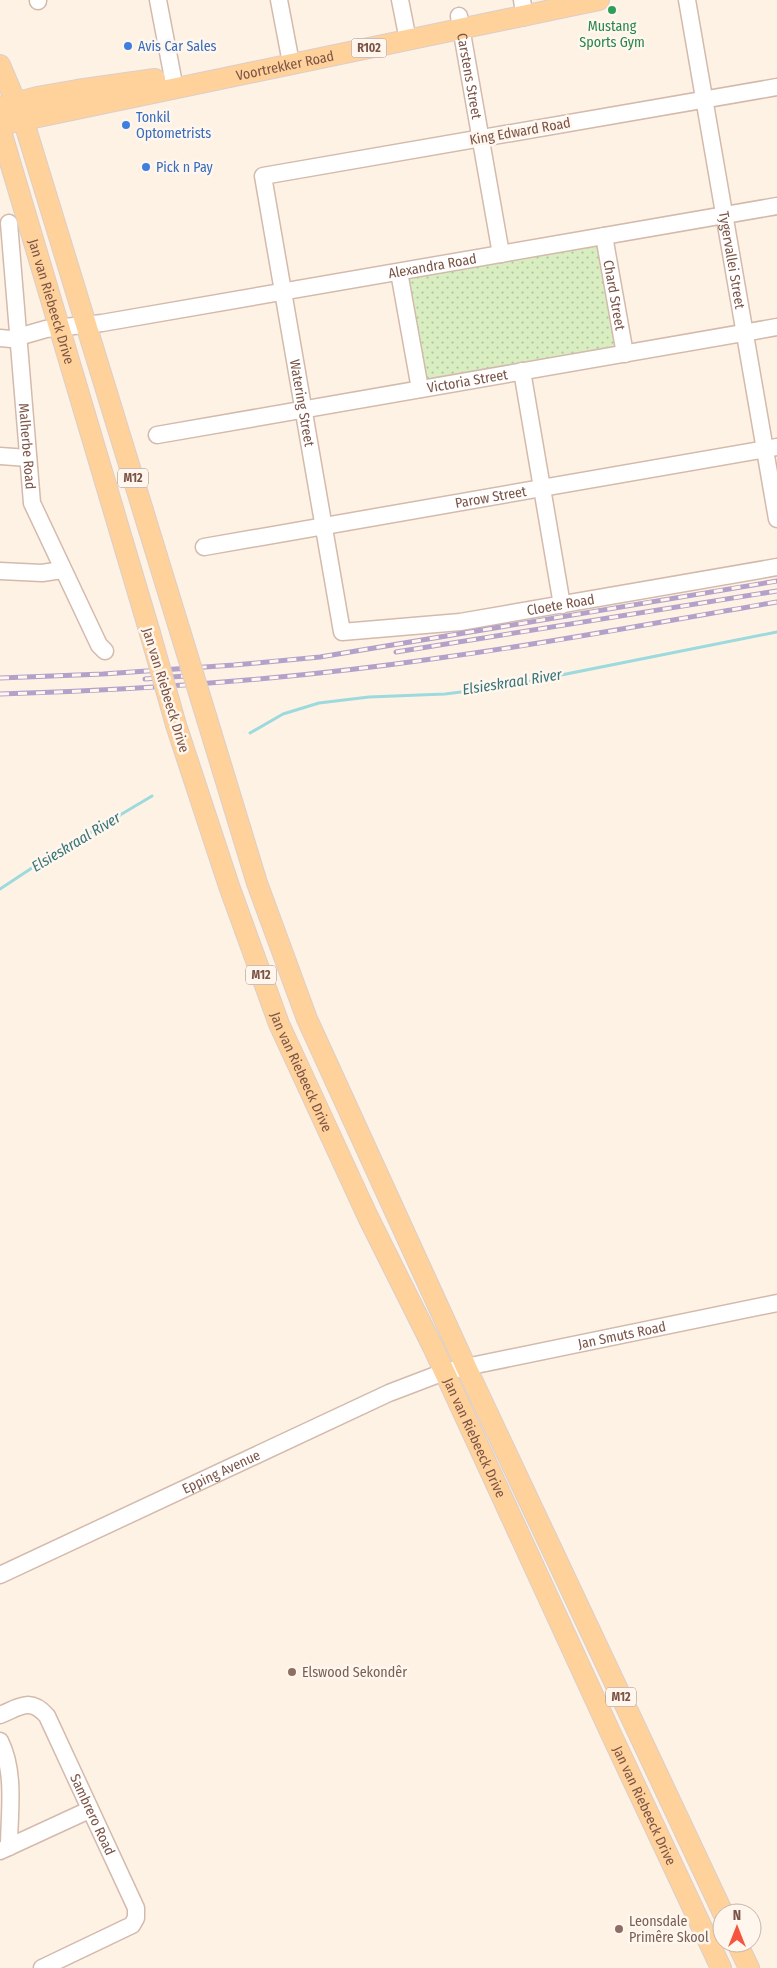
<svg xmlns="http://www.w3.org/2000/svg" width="777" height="1968" font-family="'Fira Sans Condensed',sans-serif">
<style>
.grass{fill:url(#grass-dots)}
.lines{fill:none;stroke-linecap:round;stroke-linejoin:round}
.stream{stroke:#9cdade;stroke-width:3}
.minor-casing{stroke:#d4baac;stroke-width:19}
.major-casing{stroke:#dacfcb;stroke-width:22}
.minor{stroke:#fff;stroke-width:16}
.major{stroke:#ffd19b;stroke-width:20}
.rail-casing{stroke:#b3a1ca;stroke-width:5}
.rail{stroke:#fff6ed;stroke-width:3;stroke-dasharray:9;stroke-linecap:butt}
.major-bridge-casing{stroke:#dacfcb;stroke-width:22;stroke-linecap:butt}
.major-bridge{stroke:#ffd19b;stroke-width:20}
.leisure-dot{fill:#2e9e5b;stroke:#fff6ed;stroke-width:2}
.shop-dot{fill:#3f7fe0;stroke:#fff6ed;stroke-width:2}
.education-dot{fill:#8d6e63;stroke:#fff6ed;stroke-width:2}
.labels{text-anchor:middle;stroke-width:5;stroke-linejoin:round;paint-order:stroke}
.shield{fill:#fff6ed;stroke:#a38579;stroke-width:1}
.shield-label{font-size:12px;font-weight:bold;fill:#7b5447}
.leisure-label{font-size:14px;fill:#27864d;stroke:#fff6ed}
.shop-label{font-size:14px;fill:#366cbe;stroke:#fff6ed;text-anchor:start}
.street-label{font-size:14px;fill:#7b5447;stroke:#fff6ed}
.education-label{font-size:14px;fill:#785e54;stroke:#fff6ed;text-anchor:start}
.water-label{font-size:15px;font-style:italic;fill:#36757a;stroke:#fff6ed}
</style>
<defs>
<pattern id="grass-dots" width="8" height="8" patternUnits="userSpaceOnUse" patternTransform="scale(1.25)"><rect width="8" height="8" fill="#d8eec1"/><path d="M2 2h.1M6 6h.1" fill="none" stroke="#b4c39f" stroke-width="1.8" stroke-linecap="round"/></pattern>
</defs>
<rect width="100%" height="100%" fill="#fef2e5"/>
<path class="grass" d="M 599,245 L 616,345 L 614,349 L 428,381 L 424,378 L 407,279 L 409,276 Z"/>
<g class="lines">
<path class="stream" d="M 250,733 L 283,714 L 319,703 L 369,697 L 445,694 L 501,687 L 777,632
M 0,889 L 41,862 L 152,796"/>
<defs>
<g id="minor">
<path d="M 38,0 L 38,1"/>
<path d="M 158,0 L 175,89"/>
<path d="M 279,0 L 291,63"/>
<path d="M 400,0 L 408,40"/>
<path d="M 522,0 L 525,17"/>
<path id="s1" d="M 687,0 L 777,519"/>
<path id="s2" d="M 459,16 L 501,254"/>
<path id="s3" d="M 777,87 L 263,176 L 342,632 L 460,622 L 777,567"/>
<path id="s4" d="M 9,223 L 32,503 L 99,645 L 105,651"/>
<path id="s5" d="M 604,236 L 625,354"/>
<path d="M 399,272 L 420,389"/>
<path id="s6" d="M 0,338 L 11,339 L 46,329 L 102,323 L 777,206"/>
<path d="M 522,371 L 562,605"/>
<path id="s7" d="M 157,435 L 777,327"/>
<path d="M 0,456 L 28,458"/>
<path id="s8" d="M 204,547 L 777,447"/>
<path d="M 0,571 L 42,573 L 62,570"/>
<path id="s9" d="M 0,1575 L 389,1393 L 444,1372 L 466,1367 L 777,1303"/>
<path id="s10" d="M 0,1715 C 20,1707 30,1697 47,1716 L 136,1908 L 136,1918 L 132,1925 L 42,1968"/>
<path d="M 0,1741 C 16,1773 9,1813 9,1847"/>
<path d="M 0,1851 L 89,1810"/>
</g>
<g id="major">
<path d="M 0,65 L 23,119 L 180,631"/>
<path d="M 0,107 L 37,97 L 77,90 L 155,79"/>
<path id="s11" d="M 0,125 L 599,0"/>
<path id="s12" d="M 0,128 L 150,633"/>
<path d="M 207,719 L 257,883 L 307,1019 L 466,1367 L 723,1913"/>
<path id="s13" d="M 176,725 L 229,886 L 279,1024 L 368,1217 L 433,1347 L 612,1736 L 721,1968"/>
<path d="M 737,1943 L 749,1968"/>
</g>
</defs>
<use href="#minor" class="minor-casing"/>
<use href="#major" class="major-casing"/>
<use href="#minor" class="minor"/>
<use href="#major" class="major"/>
<defs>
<path id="rail" d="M 396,652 L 777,591
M 0,678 L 103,674 L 234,665 L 320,657 L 777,581
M 145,679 L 185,676
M 0,694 C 147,690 294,679 439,658 C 552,643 664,621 777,602"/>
</defs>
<use href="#rail" class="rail-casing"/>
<use href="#rail" class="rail"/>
<defs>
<path id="major-bridge" d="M 180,631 L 207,719
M 150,633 L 176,725"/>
</defs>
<use href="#major-bridge" class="major-bridge-casing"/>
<use href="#major-bridge" class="major-bridge"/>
</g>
<circle class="leisure-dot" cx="612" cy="10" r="5"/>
<g class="shop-dot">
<circle cx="128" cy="46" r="5"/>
<circle cx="126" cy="125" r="5"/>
<circle cx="146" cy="167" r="5"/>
</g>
<g class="education-dot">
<circle cx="292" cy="1672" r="5"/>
<circle cx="619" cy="1929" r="5"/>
</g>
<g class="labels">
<g class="shield">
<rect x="351.5" y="38.5" width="35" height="19" rx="4"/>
<rect x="118" y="468.5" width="30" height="19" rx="4"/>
<rect x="246" y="965.5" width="30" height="19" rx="4"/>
<rect x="606" y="1687.5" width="30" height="19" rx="4"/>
</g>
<g class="shield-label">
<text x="369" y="52">R102</text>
<text x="133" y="482">M12</text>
<text x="261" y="979">M12</text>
<text x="621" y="1701">M12</text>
</g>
<g class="leisure-label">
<text x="612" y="31">Mustang<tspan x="612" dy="16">Sports Gym</tspan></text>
</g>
<g class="shop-label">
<text x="138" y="51">Avis Car Sales</text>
<text x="136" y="122">Tonkil<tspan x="136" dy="16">Optometrists</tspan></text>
<text x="156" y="172">Pick n Pay</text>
</g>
<g class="street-label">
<text dy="5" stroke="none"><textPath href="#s11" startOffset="291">Voortrekker Road</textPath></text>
<text dy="5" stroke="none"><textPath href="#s2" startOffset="61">Carstens Street</textPath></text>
<text transform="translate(520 131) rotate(-10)" y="5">King Edward Road</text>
<text dy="5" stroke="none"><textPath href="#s1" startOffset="264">Tygervallei Street</textPath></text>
<text dy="5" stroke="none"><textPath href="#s6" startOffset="439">Alexandra Road</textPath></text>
<text dy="5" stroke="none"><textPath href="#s5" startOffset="60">Chard Street</textPath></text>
<text dy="5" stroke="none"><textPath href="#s12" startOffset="181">Jan van Riebeeck Drive</textPath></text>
<text dy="5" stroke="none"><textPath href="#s7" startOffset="315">Victoria Street</textPath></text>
<text dy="5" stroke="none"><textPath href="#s3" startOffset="752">Watering Street</textPath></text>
<text dy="5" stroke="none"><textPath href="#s4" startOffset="224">Malherbe Road</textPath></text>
<text dy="5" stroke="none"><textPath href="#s8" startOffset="291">Parow Street</textPath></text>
<text dy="5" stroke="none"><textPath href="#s3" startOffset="1205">Cloete Road</textPath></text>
<text transform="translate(166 690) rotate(73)" y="5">Jan van Riebeeck Drive</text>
<text dy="5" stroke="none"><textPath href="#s13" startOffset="369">Jan van Riebeeck Drive</textPath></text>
<text dy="5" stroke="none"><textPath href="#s9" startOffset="670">Jan Smuts Road</textPath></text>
<text dy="5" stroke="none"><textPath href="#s13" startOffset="774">Jan van Riebeeck Drive</textPath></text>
<text dy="5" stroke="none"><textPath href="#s9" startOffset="244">Epping Avenue</textPath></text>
<text dy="5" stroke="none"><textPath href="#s13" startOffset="1179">Jan van Riebeeck Drive</textPath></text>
<text dy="5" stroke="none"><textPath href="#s10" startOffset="161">Sambrero Road</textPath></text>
</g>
<g class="education-label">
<text x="302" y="1677">Elswood Sekondêr</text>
<text x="629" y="1926">Leonsdale<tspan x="629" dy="16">Primêre Skool</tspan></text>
</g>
<g class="water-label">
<text transform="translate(512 682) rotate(-9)" y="5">Elsieskraal River</text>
<text transform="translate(76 842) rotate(-31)" y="5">Elsieskraal River</text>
</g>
</g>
<g transform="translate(737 1928)"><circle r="24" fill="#fff6ed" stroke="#cab5ab"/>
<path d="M0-4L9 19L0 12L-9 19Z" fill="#f5553e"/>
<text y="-8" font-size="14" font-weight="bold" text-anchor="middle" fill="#7b5447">N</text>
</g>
</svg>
